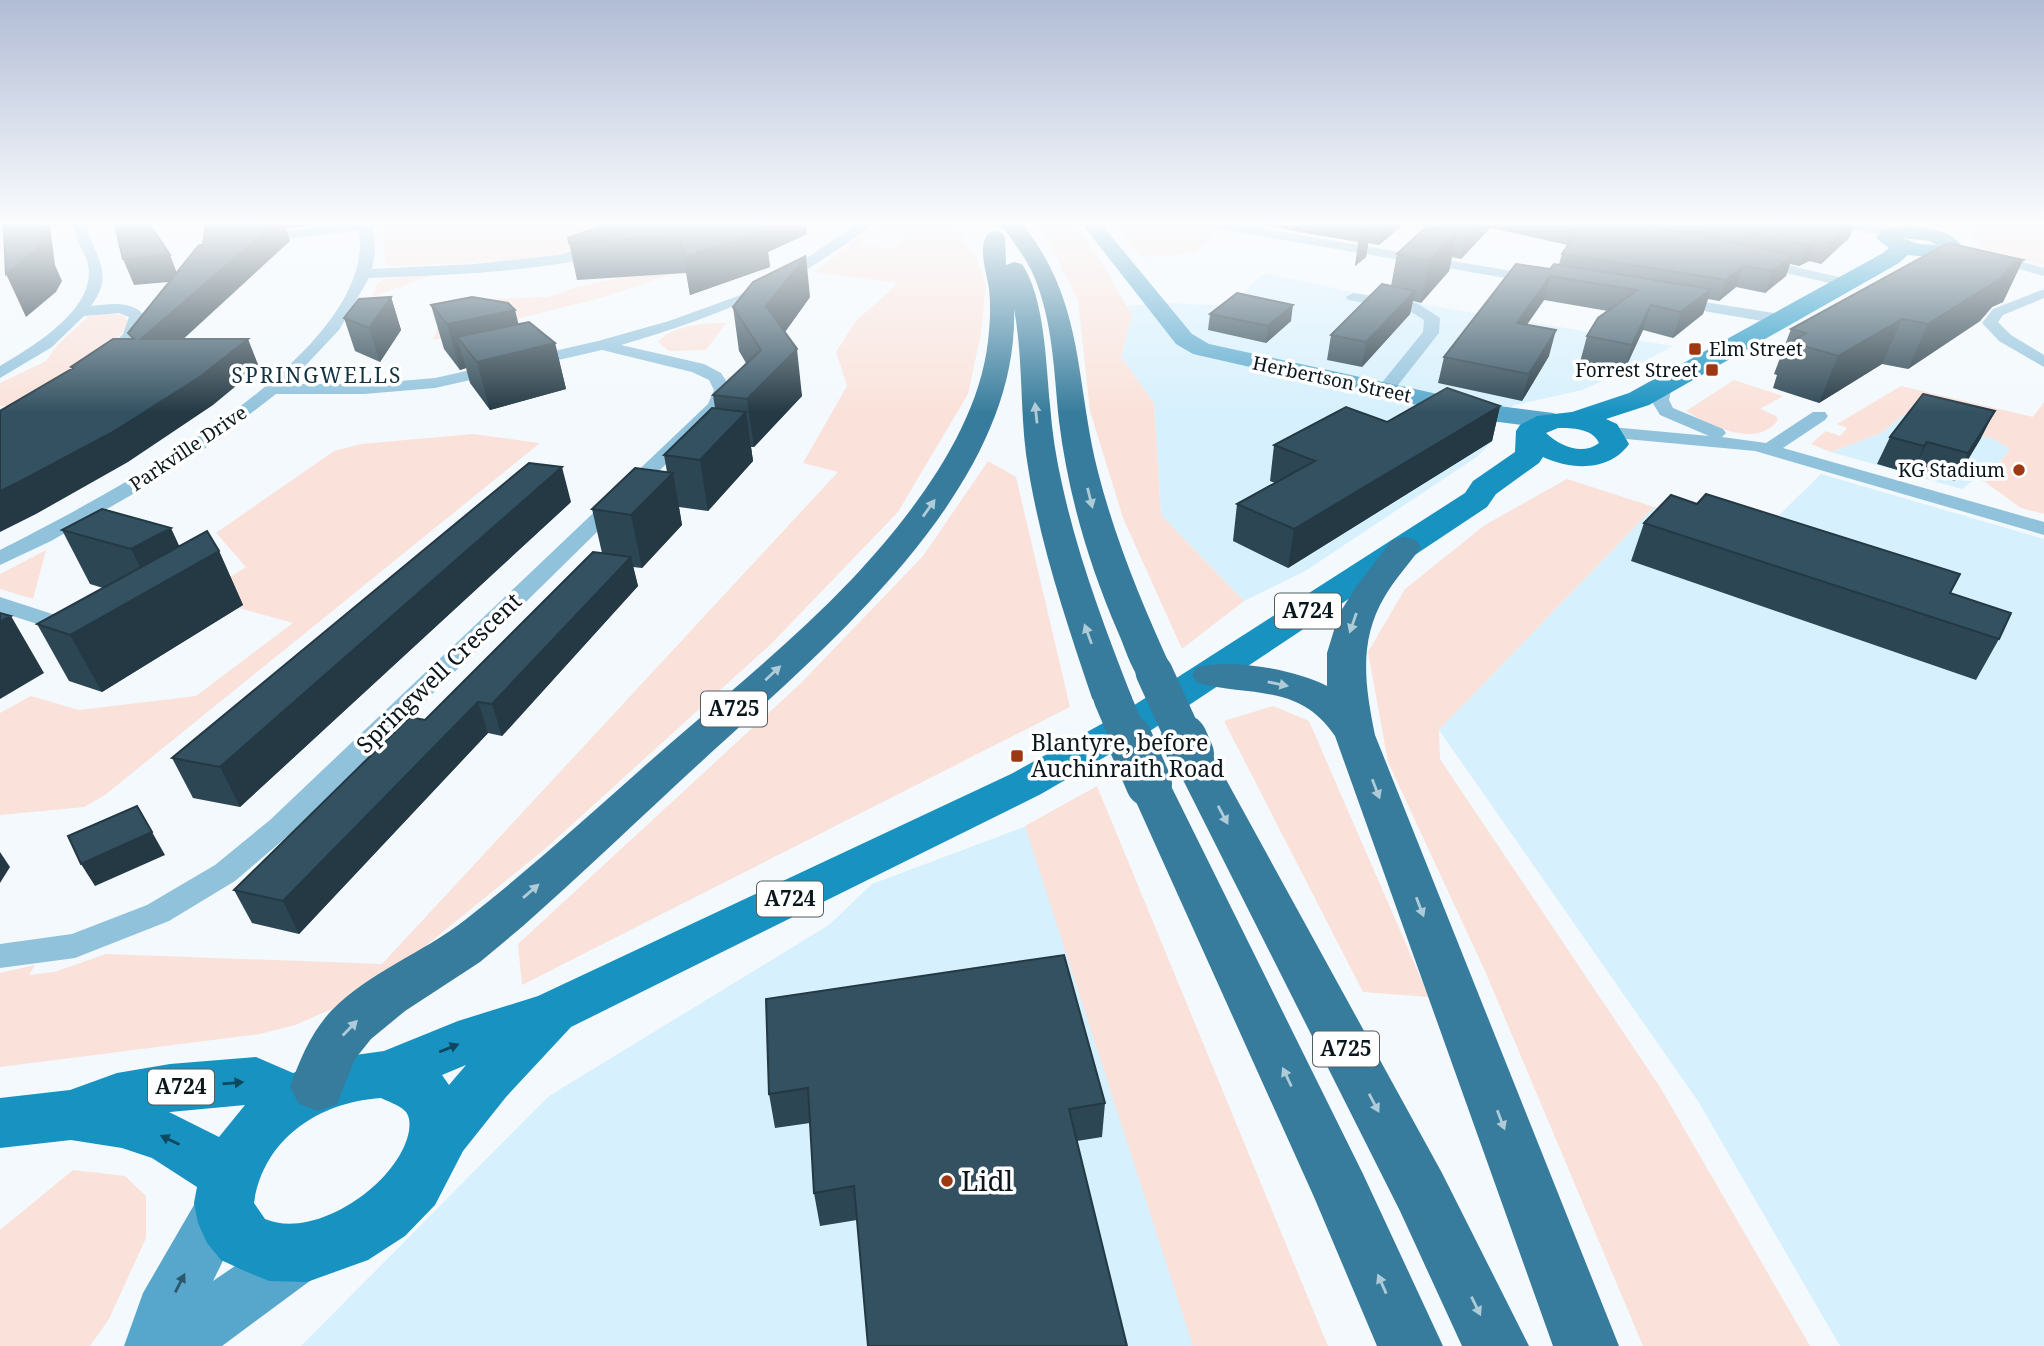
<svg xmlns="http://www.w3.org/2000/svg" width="2044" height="1346" font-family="'Noto Serif',serif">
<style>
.built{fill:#d6f0fd}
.green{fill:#fae2da}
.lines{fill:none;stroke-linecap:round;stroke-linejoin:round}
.street{fill:#91c2dc;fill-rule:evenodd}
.secondary{fill:#57a7cc;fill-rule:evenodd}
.primary{fill:#1792c1;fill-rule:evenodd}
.highway{fill:#377c9c;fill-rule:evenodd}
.highway-bridge-far1{stroke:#377c9c;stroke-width:37}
.highway-bridge{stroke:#377c9c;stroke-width:46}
.wall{fill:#2c4653}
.shaded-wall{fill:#243944}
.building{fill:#335161;stroke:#243944;stroke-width:2}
.oneway{fill:#afcbd7}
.oneway2{fill:#0f485f}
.oneway3{fill:#2d586c}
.poi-dot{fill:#9e3812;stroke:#fff;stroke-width:2.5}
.labels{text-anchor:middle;stroke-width:7;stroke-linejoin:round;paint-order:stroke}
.far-poi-label{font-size:19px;fill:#0a171d;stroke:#fff;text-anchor:end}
.far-street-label{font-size:19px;fill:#0a171d;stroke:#fff}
.far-quarter-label{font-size:21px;letter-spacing:2px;fill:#133240;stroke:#fff}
.shield{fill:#fff;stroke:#545d61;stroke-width:2}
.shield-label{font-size:21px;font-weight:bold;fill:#0a171d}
.street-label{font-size:23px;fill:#0a171d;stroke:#fff}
.poi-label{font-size:23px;fill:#0a171d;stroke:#fff;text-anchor:start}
.near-poi-label{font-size:28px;fill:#0a171d;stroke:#fff;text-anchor:start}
</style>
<rect width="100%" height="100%" fill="#f3f9fd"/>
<path class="built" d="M 1264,273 L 1368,295 L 1673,346 L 1634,367 L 1582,390 L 1515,405 L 1486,420 L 1492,441 L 1478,456 L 1305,571 L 1244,601 L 1161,515 L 1154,403 L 1121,357 L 1132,315 L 1127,306 L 1171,303 L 1230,306 Z
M 1906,413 L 1995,439 L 2010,449 L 1985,482 L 1975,479 L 1962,489 L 1831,452 L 1881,433 Z
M 1821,474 L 2044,539 L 2044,1346 L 1840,1346 L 1698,1101 L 1439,730 L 1654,507 L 1759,535 Z
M 1027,826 L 1195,1346 L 301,1346 L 549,1096 L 829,925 L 872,884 Z"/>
<path class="green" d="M 381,225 L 641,225 C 623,232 605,242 587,247 C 528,265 461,262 400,266 L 386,265 Z
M 882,225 L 954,225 L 976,256 L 986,284 L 981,333 L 968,394 L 898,512 L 771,644 L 546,848 L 390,975 L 346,1003 L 295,1025 L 260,1034 L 0,1067 L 0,973 L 35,965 L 29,975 L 54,972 L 106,954 L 382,964 L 838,472 L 803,463 L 847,386 L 836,352 L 856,321 L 898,283 L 814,272 L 857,238 L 867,239 L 859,245 L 891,249 L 908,235 L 878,230 L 871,236 L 860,235 Z
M 1032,225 L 1075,225 L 1097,255 L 1132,315 L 1121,357 L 1154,403 L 1161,515 L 1244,601 L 1182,649 L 1123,518 L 1090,411 L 1078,300 L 1048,241 Z
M 1114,225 L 1195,225 L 1222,230 L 1195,253 L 1141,257 Z
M 1979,225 L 2044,225 L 2044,265 L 1983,248 L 1969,234 Z
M 657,269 L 672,274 L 604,297 L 433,340 L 445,309 L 463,300 L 547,297 L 577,287 Z
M 437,274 L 372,297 L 377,284 L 385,279 Z
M 105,313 L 123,315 L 130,323 L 106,351 L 11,406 L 0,406 L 0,383 L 46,361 L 57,345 L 89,316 Z
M 726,323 L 706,350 L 669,351 L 658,342 C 671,325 706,323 726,323 Z
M 1734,380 L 1783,396 L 1760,409 L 1776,416 L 1778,420 C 1757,449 1710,426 1686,411 Z
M 1901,386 L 2033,417 L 2044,402 L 2044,514 L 2021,508 L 1985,482 L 2010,449 L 1994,439 L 1906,413 L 1881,433 L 1831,452 L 1811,444 L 1826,431 L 1840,436 L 1847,428 L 1837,424 Z
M 473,434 L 540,443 L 105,795 L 84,807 L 0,815 L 0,713 L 31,696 L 79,710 L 196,696 L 293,623 L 198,597 L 246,567 L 216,533 L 334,451 L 361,444 Z
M 988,461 L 1016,477 L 1070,707 L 522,985 L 518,944 L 801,683 L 923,556 Z
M 1567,479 L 1654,507 L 1439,730 L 1440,759 L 1660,1087 L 1810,1346 L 1643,1346 L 1485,971 L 1388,762 L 1368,652 L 1405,589 L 1485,525 Z
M 46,550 L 33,599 L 0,589 L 0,574 Z
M 1273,706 L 1309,721 L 1429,997 L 1363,992 L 1224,721 Z
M 1097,786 L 1328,1346 L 1193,1346 L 1025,826 Z
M 73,1170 L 125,1176 L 146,1196 L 146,1238 L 109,1319 L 90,1346 L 0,1346 L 0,1230 Z"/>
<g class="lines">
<path class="street" d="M 75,225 L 91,225 L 87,229 L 88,232 C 99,262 113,276 91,306 C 109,304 131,300 144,315 C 147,334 120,363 103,367 L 95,362 L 123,334 L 129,317 L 119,313 L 84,316 L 52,347 L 0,378 L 0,366 C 32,347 97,309 88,265 C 86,251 72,239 75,225 Z
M 342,225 L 373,226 L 375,252 L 372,269 L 475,264 L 558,255 L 626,237 L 650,225 L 666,225 C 618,273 437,275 369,278 L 339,330 L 288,384 L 364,384 L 435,378 L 598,341 L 669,321 L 738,296 L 807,258 L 855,225 L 870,225 C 860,235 847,243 835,251 C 770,297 697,322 621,345 L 704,364 L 721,373 L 732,390 L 725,406 L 290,834 L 235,881 L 169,921 L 75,958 L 0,968 L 0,944 L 72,934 L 147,905 L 215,865 L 270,820 L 708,404 L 714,390 L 709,380 L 692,372 L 602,350 L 435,388 L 364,394 L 276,394 L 207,447 L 154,482 L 51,541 L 0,565 L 0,550 C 94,502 379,357 359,231 L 286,239 L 279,235 L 286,231 Z
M 1212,225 L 1241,225 L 1541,276 L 1548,280 L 1541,284 L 1219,229 Z
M 1841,225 L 1868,225 L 1895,230 L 1897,233 L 1890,237 L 1848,229 Z
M 1991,253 L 2044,268 L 2044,276 L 1986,260 L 1986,254 Z
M 1756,258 L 1852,280 L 1854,283 L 1847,287 L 1751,265 L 1751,259 Z
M 2044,289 L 2044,298 L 2003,315 L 1998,322 L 2011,335 L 2044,355 L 2044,367 L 1999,341 L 1982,323 L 1993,309 Z
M 1353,293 L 1417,303 L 1440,318 L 1439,333 L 1391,394 L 1379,394 L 1376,390 L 1423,332 L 1424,320 L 1408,310 L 1348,300 L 1346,297 Z
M 1673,297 L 1780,314 L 1788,319 L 1780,324 L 1668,305 L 1665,302 Z
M 1663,380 L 1672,385 L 1669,400 L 1673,408 L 1723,429 L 1726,433 L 1722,437 L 1766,443 L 1813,412 L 1825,412 L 1828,416 L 1825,420 L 1783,448 L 2044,522 L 2044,535 L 1755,451 L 1605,437 L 1602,433 L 1605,429 L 1611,427 L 1709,436 L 1660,415 L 1651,400 L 1654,385 Z
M 0,597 L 83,624 L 87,629 L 83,634 L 75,636 L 0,612 Z"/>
<path class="secondary" d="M 1083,225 L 1102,225 L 1192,334 L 1209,344 L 1483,404 L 1553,413 L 1562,416 L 1566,421 L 1562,426 L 1553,429 L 1483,420 L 1193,354 L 1176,344 Z
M 224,1179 L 243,1186 L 251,1204 L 213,1281 L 282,1234 L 302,1226 L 322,1234 L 330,1253 L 322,1272 L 222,1346 L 124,1346 L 143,1293 L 205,1186 Z"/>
<path class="primary" d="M 1902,226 C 1924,227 1949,228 1963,247 L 1960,252 L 1937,258 L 1908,255 L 1899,263 L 1649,405 L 1606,419 L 1617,424 L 1629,444 C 1609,472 1571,470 1543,457 L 1539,463 L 1496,494 L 1487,507 L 1153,729 L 1041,794 L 571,1027 L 506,1097 L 463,1151 L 435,1205 L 405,1236 L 368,1260 L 307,1282 L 269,1281 L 247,1272 L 221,1260 L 207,1243 L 198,1223 L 194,1203 L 197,1187 L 152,1158 L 122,1148 L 71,1140 L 0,1148 L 0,1098 L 70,1090 L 117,1073 L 170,1064 L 256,1057 L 293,1073 L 334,1058 L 384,1051 L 458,1021 L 538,996 L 1011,774 L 1125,711 L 1465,493 L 1473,481 L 1515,452 L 1516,431 L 1520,425 L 1537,416 L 1572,412 L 1629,393 L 1883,253 L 1889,248 L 1876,238 L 1883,229 ZM 1902,238 L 1929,241 L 1937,245 L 1919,244 ZM 1558,428 C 1572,428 1592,428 1599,443 C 1582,456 1560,446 1546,433 ZM 466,1065 L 449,1085 L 442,1075 ZM 381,1098 C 387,1101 399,1105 405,1111 C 410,1116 410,1124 409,1131 C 400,1182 316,1241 265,1219 L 254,1203 C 263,1139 319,1102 381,1098 ZM 245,1105 L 219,1137 L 169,1112 L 170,1112 Z"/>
<path class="highway" d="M 1002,225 L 1023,225 C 1085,302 1075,382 1098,472 C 1116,542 1143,606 1173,672 L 1168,680 L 1154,684 L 1140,680 C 1130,666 1125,648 1118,632 C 1089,565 1068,494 1059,421 C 1054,372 1053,320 1033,274 C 1025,256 1012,241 1002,225 Z
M 995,231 L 1002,233 L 1005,237 L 1006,265 L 1014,262 L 1022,264 C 1045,298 1046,365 1050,405 C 1052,432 1056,458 1062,484 C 1078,558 1105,628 1132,698 L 1126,707 L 1112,710 L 1098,707 L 1092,698 C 1065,618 1038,538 1026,454 C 1020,406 1023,357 1014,309 C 1020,490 823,649 702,761 C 642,816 584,872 523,926 L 480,962 L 405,1011 L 371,1039 L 355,1059 L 337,1104 L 318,1111 L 299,1104 L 290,1087 C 300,1059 311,1033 331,1011 C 369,972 423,953 465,920 C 537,864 603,802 672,742 C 733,689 796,638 852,579 C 911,516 978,430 988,341 C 990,324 991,306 989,289 C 987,272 977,249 988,233 Z
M 1404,537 L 1416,540 L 1421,547 C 1409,564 1395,579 1385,596 C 1358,641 1365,686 1375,735 L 1619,1346 L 1553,1346 L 1335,736 C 1299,683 1251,697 1197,683 L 1192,675 L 1197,667 C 1231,658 1297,670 1327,686 L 1327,653 L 1339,614 L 1356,587 L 1392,540 Z
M 1191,740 L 1206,744 L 1212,754 L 1442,1173 L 1529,1346 L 1462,1346 L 1400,1211 L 1170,754 L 1176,744 Z
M 1149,770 L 1164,774 L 1170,784 L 1363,1174 L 1443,1346 L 1377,1346 L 1314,1197 L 1128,784 L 1134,774 Z"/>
<path class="highway-bridge-far1" d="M 1154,672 L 1185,740
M 1112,698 L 1130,740"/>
<path class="highway-bridge" d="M 1129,738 L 1149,784
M 1184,738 L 1191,754"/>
</g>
<path class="wall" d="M 1267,225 L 1403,225 L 1379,245 L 1368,243 L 1366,257 L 1355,266 L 1358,242 L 1305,233 Z
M 1444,225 L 1854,225 L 1849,238 L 1821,264 L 1809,261 L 1799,266 L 1790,264 L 1786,276 L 1765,293 L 1736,287 L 1719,301 L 1708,299 L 1703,314 L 1673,338 L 1643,330 L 1624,371 L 1580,362 L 1587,336 L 1608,311 L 1544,300 L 1527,324 L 1549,356 L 1522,401 L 1438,383 L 1444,357 L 1550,269 L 1559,264 L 1562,254 L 1568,245 L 1490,228 L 1461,259 L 1452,257 L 1449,271 L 1421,303 L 1413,301 L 1410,314 L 1362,367 L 1327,360 L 1331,335 L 1391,286 L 1397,254 L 1441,228 Z
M 807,234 L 768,252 L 770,267 L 690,295 L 686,273 L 577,280 L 568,238 Z
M 2023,260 L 2003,302 L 1992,307 L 1980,321 L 1908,369 L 1882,364 L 1819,403 L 1773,388 L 1777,375 L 1774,374 L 1791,329 Z
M 391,297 L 401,330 L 380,362 L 355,351 L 344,318 Z
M 810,297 L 785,332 L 802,396 L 754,447 L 751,447 L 753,461 L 708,511 L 679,507 L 682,525 L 642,568 L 633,567 L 638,586 L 502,736 L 488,733 L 299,934 L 252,923 L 234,890 L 425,720 L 602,553 L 592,509 L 667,472 L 664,455 L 715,408 L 713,395 L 746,363 L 739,351 L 733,307 Z
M 431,305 L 519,324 L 555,343 L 566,389 L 490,410 L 470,383 L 466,368 L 460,370 L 444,349 Z
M 1210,314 L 1291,321 L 1266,343 L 1208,330 Z
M 1500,406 L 1492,441 L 1288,568 L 1233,541 L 1237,504 L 1275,483 L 1270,481 L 1274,445 L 1387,422 Z
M 1890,437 L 1981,438 L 1955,481 L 1914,469 L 1911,474 L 1877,464 Z
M 571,502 L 240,807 L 193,798 L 172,758 Z
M 1697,504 L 1960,574 L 1950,594 L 1999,639 L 1976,680 L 1631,561 L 1644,523 Z
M 62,530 L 219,551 L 243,605 L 102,692 L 69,681 L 37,624 L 103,588 L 90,584 Z
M 766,999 L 1105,1103 L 1102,1137 L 1077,1141 L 857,1220 L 820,1226 L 814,1193 L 810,1123 L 775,1128 L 769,1094 Z"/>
<path class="shaded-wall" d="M 37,225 L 50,225 L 55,265 L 62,281 L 56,292 L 26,317 L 6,274 Z
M 273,225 L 308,225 L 307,226 L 286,228 L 290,241 L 153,367 L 141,339 Z
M 755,225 L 806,225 L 807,234 L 768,252 L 770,267 L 690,295 L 684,257 L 751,228 Z
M 1363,225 L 1371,225 L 1366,257 L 1355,266 L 1362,226 Z
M 1393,225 L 1403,225 L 1379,245 L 1381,235 Z
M 1478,225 L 1491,225 L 1490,228 L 1461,259 L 1465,238 Z
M 1849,225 L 1854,225 L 1849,238 L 1821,264 L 1829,243 Z
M 1457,230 L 1449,271 L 1421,303 L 1429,261 Z
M 1817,240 L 1809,261 L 1799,266 L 1806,245 Z
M 170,255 L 180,281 L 134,285 L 123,259 Z
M 1793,255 L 1786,276 L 1765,293 L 1773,271 Z
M 806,256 L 810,297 L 772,350 L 766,306 Z
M 2023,260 L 2003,302 L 1992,307 L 1980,321 L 1908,369 L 1928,324 L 2012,264 Z
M 1743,266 L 1736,287 L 1719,301 L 1726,280 Z
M 1550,276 L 1544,300 L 1511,348 L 1517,323 Z
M 1711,289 L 1703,314 L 1673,338 L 1681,312 Z
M 1415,291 L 1410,314 L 1362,367 L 1366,342 Z
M 391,297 L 401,330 L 380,362 L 369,328 Z
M 1293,305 L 1291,321 L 1266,343 L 1268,326 Z
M 1651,305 L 1643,330 L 1624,371 L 1632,345 Z
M 515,310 L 525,350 L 555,343 L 566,389 L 490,410 L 477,362 L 457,337 L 466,368 L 460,370 L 447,324 Z
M 1902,319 L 1882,364 L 1819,403 L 1838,356 Z
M 1556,330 L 1549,356 L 1522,401 L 1529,374 Z
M 248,339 L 259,367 L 213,405 L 128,462 L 36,514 L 0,532 L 0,491 Z
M 797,349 L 802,396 L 754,447 L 747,399 Z
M 1500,406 L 1492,441 L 1288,568 L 1294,529 Z
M 1995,411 L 1981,438 L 1955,481 L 1968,453 Z
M 746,412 L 753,461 L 708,511 L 700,460 Z
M 1927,442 L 1914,469 L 1911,474 L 1924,446 Z
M 562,467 L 571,502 L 240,807 L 220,767 Z
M 673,473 L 682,525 L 642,568 L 631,515 Z
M 171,528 L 189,567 L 219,551 L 243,605 L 102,692 L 70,635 L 151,589 L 131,549 Z
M 631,557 L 638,586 L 502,736 L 492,704 Z
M 11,616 L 44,673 L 0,699 L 0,622 Z
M 478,702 L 488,733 L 299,934 L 283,901 Z
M 152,832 L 165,855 L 95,886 L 81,864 Z
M 0,852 L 10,867 L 0,883 Z"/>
<path class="building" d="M 3,225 L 37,225 L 43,240 L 36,250 L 6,274 L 4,231 Z
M 115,225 L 150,225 L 170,255 L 123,259 Z
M 206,225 L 273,225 L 141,339 L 248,339 L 201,376 L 113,432 L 19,482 L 0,491 L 0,411 L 73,368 L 71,367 L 113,339 L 134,339 L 128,333 L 199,245 L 203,245 Z
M 604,225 L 757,225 L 751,228 L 766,231 L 684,257 L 680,236 L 569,243 L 568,238 Z
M 1316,225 L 1361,225 L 1360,232 Z
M 1371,225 L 1393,225 L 1381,235 L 1370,233 Z
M 1444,225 L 1478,225 L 1465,238 L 1456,237 L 1457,230 L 1441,228 Z
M 1574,225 L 1647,225 L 1793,255 L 1773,271 L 1743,266 L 1726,280 L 1562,254 L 1581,226 Z
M 1708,225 L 1849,225 L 1829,243 L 1817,240 L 1806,245 Z
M 1427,226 L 1457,230 L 1429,261 L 1397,254 Z
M 1948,243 L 2023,260 L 2012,264 L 2001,278 L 1928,324 L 1902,319 L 1838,356 L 1790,342 L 1806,333 L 1791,329 Z
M 806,256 L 766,306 L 797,349 L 747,399 L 713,395 L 761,350 L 733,307 L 753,282 Z
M 1516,264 L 1550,269 L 1554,264 L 1711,289 L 1681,312 L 1651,305 L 1632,345 L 1587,336 L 1598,318 L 1637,290 L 1550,276 L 1517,323 L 1556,330 L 1529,374 L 1444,357 Z
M 1382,284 L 1415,291 L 1366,342 L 1331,335 Z
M 1237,293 L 1293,305 L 1268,326 L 1210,314 Z
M 391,297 L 369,328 L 344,318 L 359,299 Z
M 472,297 L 508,303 L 515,310 L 447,324 L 431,305 Z
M 529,322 L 555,343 L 477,362 L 457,337 Z
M 1447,388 L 1500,406 L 1294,529 L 1237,504 L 1315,461 L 1274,445 L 1346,407 L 1387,422 Z
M 1923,394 L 1995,411 L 1968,453 L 1927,442 L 1924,446 L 1890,437 Z
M 712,408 L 746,412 L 700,460 L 664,455 Z
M 529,463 L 562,467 L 220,767 L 172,758 Z
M 635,468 L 673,473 L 631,515 L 592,509 Z
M 1706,494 L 1960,574 L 1950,593 L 2011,613 L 1999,639 L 1644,523 L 1671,495 L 1697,504 Z
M 102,509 L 171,528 L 131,549 L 62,530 Z
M 207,531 L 219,551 L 70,635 L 37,624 Z
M 593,552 L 631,557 L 492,704 L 478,702 L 283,901 L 234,890 L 410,717 L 425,720 Z
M 0,613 L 11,616 L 0,622 Z
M 137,806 L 152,832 L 81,864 L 68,836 Z
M 1064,955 L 1105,1103 L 1069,1109 L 1127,1346 L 868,1346 L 854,1186 L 814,1193 L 808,1088 L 769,1094 L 766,999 Z"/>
<defs><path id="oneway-solid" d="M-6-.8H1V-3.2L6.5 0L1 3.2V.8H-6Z" transform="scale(1.75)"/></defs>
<g class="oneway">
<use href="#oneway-solid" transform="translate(1036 413) rotate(-96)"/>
<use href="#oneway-solid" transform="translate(1090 498) rotate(76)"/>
<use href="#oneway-solid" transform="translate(929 508) rotate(-55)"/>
<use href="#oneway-solid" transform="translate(1353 623) rotate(109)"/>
<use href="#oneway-solid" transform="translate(1088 634) rotate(-110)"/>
<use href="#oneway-solid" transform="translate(773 673) rotate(-43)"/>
<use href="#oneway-solid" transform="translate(1278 684) rotate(12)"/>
<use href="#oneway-solid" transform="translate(1376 789) rotate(69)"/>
<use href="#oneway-solid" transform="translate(1223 815) rotate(62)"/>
<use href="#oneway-solid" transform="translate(531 891) rotate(-41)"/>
<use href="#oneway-solid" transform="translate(1420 907) rotate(69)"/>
<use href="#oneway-solid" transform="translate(350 1028) rotate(-46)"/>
<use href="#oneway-solid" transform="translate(1287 1077) rotate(-115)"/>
<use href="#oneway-solid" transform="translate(1374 1103) rotate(62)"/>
<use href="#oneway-solid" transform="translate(1501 1120) rotate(69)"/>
<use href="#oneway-solid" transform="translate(1382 1284) rotate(-114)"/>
<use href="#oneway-solid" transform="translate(1476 1306) rotate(64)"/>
</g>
<g class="oneway2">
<use href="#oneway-solid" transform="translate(449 1048) rotate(-22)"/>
<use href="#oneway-solid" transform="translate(233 1083) rotate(-5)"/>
<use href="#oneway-solid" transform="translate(170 1140) rotate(-154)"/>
</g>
<use class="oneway3" href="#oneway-solid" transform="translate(180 1283) rotate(-63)"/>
<linearGradient id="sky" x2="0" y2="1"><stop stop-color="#b1bcd5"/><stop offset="0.54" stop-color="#fafcfe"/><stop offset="1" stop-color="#fafcfe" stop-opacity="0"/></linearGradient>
<rect width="2044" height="413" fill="url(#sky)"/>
<g class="poi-dot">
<rect x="1688" y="342" width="14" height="14" rx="3.5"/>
<rect x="1705" y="363" width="14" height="14" rx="3.5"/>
<circle cx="2019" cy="470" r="7"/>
<rect x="1010" y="749" width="14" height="14" rx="3.5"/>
<circle cx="947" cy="1181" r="7"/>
</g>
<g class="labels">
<g class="far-poi-label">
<text x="1709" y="356" text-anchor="start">Elm Street</text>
<text x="1698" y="377">Forrest Street</text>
<text x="2005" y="477">KG Stadium</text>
</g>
<g class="far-street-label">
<text transform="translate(1332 379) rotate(12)" y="7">Herbertson Street</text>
<text transform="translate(188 448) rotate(-34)" y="7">Parkville Drive</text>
</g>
<g class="far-quarter-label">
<text x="317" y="383">SPRINGWELLS</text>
</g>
<g class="shield">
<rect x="1275" y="593.5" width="66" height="35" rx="5"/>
<rect x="701" y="691.5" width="66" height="35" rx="5"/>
<rect x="757" y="881.5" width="66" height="35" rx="5"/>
<rect x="1313" y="1031.5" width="66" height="35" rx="5"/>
<rect x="148" y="1069.5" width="66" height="35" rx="5"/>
</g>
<g class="shield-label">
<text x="1308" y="618">A724</text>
<text x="734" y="716">A725</text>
<text x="790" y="906">A724</text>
<text x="1346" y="1056">A725</text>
<text x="181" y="1094">A724</text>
</g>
<g class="street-label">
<text transform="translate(439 673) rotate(-44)" y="8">Springwell Crescent</text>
</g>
<g class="poi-label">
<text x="1031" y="751">Blantyre, before<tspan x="1031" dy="26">Auchinraith Road</tspan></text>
</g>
<g class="near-poi-label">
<text x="961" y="1191">Lidl</text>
</g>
</g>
</svg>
